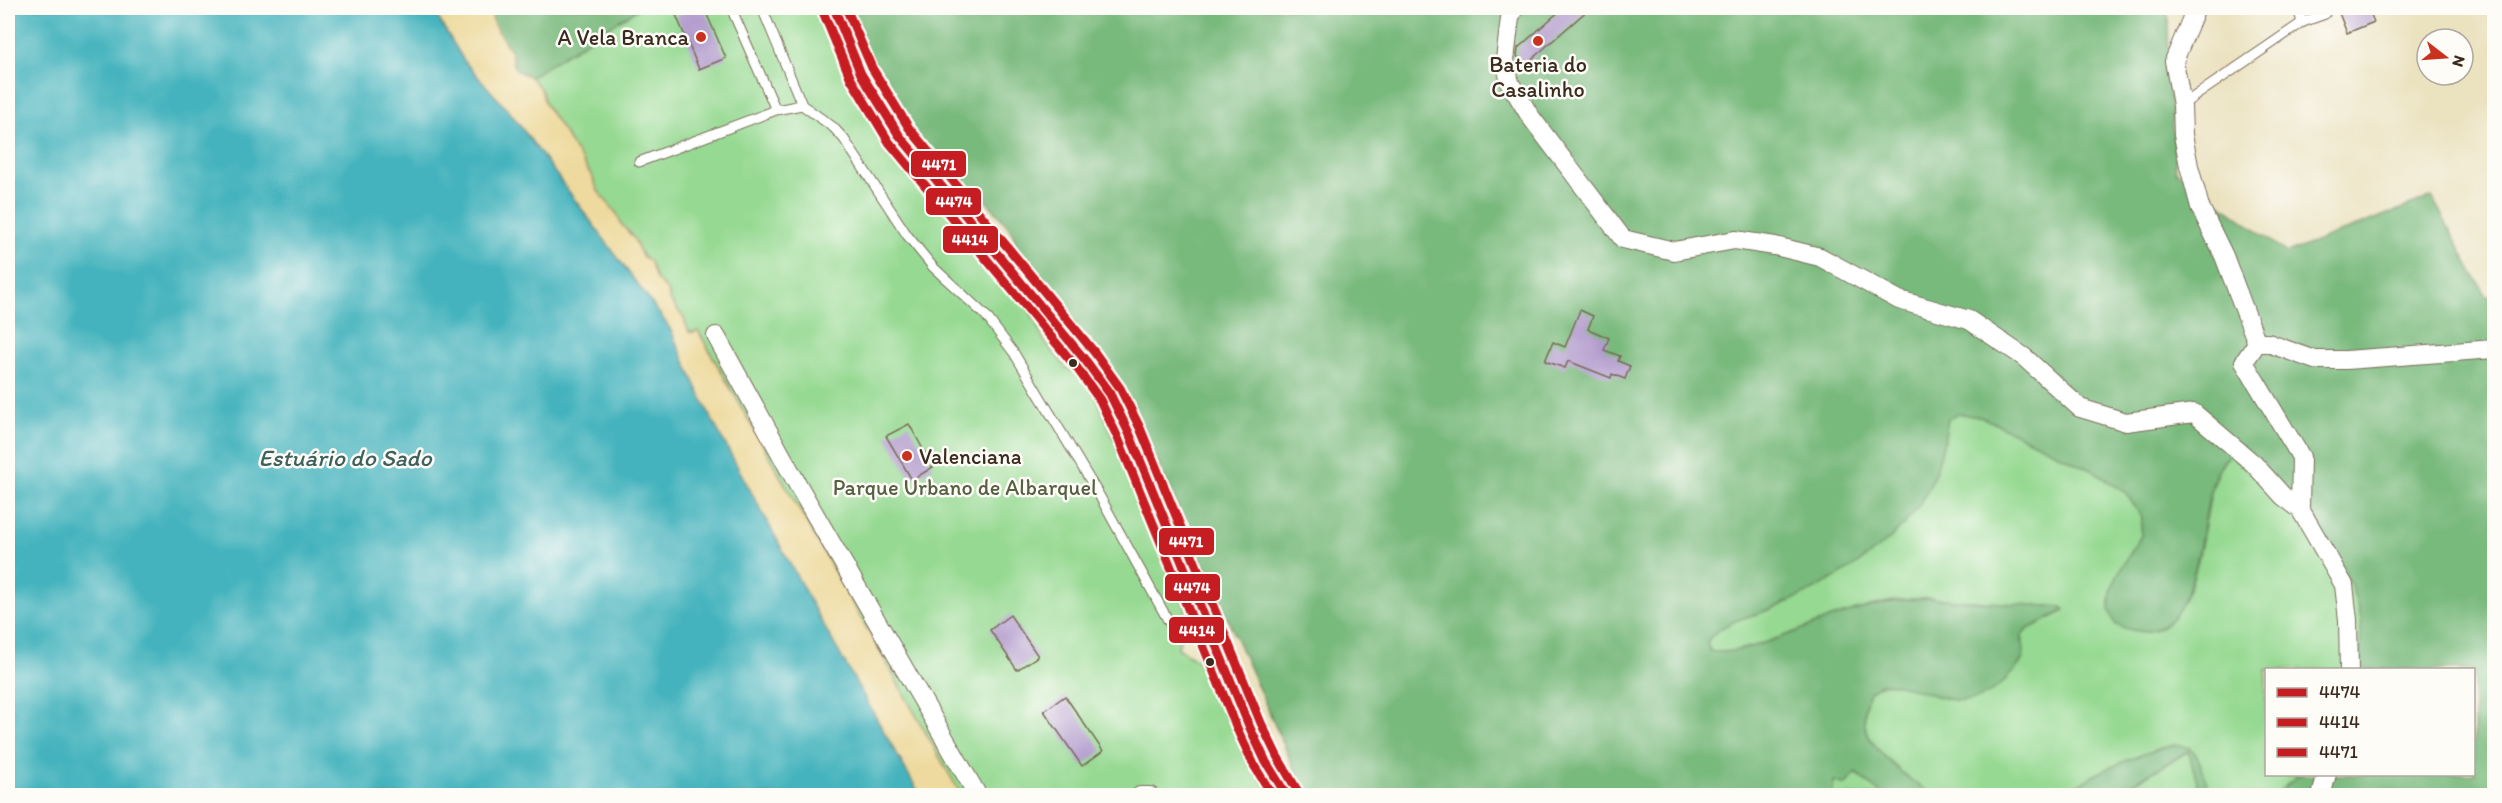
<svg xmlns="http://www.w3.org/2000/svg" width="2502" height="803" font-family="Itim,sans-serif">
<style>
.green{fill:#96d992;stroke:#688258;stroke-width:1.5}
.forest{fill:#78b97c;stroke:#5a724d;stroke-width:1.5}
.sand{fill:#eeda9e;stroke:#94825e;stroke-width:1.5}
.water{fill:#44b3bd;stroke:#406e6e;stroke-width:1.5}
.building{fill:#b29bcd}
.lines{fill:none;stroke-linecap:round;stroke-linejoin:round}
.lane-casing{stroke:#796a57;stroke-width:11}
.street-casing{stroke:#796a57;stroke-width:20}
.primary-casing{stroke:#796a57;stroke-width:31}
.lane{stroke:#fff;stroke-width:9}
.street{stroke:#fff;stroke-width:18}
.primary{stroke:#fbbb8c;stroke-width:28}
.bus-1-casing{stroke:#fdfcf7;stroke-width:14}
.bus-2-casing{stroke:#fdfcf7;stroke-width:14}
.bus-3-casing{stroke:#fdfcf7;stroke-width:14}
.bus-1{stroke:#c61d23;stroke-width:9}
.bus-2{stroke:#c61d23;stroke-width:9}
.bus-3{stroke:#c61d23;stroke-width:9}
.poi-dot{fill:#c8321e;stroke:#fdfcf7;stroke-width:2}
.bus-dot{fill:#3b2a1e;stroke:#fdfcf7;stroke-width:2}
.labels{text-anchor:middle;stroke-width:5;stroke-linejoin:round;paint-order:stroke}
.poi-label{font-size:22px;fill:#3b2a1e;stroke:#fdfcf7;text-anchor:end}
.park-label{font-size:22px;fill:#565f41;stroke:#fdfcf7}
.water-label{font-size:24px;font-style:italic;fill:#3f615e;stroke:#fdfcf7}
.line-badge{stroke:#fdfcf7;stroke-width:2}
.badge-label{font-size:16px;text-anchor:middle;font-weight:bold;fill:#fff}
</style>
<rect width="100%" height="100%" fill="#fdfcf7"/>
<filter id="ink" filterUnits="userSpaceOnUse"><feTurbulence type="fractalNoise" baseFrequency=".0167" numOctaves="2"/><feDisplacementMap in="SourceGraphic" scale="12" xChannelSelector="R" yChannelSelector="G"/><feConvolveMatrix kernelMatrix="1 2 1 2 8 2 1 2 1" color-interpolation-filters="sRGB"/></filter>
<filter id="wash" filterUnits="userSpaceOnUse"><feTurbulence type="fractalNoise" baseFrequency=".008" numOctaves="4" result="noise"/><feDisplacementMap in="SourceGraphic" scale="24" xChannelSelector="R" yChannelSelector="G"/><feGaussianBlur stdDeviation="1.35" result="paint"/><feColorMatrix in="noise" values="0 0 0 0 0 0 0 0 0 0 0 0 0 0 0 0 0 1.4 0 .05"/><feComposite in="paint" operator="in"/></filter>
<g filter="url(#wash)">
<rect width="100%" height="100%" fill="#ebe2c0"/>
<path class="green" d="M 639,8 L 825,8 L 1029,309 L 1043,339 L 1066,368 L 1085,378 L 1095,394 L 1186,609 L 1178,648 L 1207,667 L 1245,751 L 1270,795 L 961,795 L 699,332 L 689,332 L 683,317 L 670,300 L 669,293 L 656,279 L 650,262 L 642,257 L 631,234 L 621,225 L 617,214 L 598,191 L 592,176 L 545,104 L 541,89 L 530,77 Z
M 1958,413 L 1984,418 L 2093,471 L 2125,492 L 2142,517 L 2141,536 L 2119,572 L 2144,632 L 2161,628 L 2175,615 L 2191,585 L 2199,556 L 2211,493 L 2219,468 L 2230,454 L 2311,522 L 2351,585 L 2361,618 L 2362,663 L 2360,669 L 2266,670 L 2266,774 L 2299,775 L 2275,795 L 2211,795 L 2205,784 L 2198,758 L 2190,748 L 2175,745 L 2157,749 L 2098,774 L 2062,795 L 1933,796 C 1913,783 1876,754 1867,732 C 1863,723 1865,713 1866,704 C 1867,694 1873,686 1882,684 C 1898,680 1945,698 1964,701 L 2024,651 L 2022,635 L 2028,629 L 2065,611 L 2062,607 L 1925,598 C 1906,599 1888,601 1870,606 C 1833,616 1742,659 1710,652 L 1707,642 C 1719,622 1751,616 1771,609 C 1824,588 1895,548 1924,497 C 1938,472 1944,446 1948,418 Z
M 2189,751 L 2201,795 L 2112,796 Z
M 1855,773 L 1883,795 L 1832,796 L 1834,781 L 1843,784 Z"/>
<path class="forest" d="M 490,8 L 639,8 L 530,77 L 517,71 L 513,65 L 511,52 L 494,25 Z
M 848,8 L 2168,8 L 2169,86 L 2176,171 L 2287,253 L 2432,197 L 2486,297 L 2494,295 L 2494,795 L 2275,795 L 2299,775 L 2474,774 L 2474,670 L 2360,669 L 2361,618 L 2351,585 L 2329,545 L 2230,454 C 2226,459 2221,463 2218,469 C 2196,513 2205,667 2115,624 L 2109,610 L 2111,590 L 2119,572 L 2141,536 L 2142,517 L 2125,492 L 2093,471 L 1984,418 L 1958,413 L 1948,419 C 1944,446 1938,472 1924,497 C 1895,548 1824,588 1771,609 C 1751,616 1719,622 1707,642 L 1710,651 C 1738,658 1805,627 1834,617 C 1864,607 1894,600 1925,598 L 2062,607 L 2065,610 L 2028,629 L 2022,635 C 2021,643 2025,651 2023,658 C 2020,667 2011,673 2005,680 C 1964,721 1935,689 1887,683 L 1880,684 L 1869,693 C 1865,702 1863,716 1865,726 C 1870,750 1913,783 1933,795 L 1883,795 L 1856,773 L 1845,785 L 1834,781 L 1832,796 L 1306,795 L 1141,424 L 1115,377 L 1086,337 L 1028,274 L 1033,269 L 1021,256 L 1011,230 L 985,199 L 960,191 L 874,78 Z
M 2175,745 C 2179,746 2185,746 2189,748 C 2202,755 2205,783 2211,795 L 2201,795 L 2188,751 L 2112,795 L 2062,795 C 2095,772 2136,754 2175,745 Z"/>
<path class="sand" d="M 432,8 L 490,8 L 494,25 L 511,52 L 513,65 L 517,71 L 530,77 L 541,89 L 545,104 L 592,176 L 598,191 L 617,214 L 622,225 L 633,237 L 642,256 L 650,262 L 656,279 L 668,291 L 670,300 L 683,317 L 689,332 L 693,333 L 698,331 L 961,795 L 920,795 L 821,621 L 711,418 L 669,327 L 512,115 L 464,61 Z"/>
<path class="water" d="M 8,8 L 432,8 L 464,61 L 512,115 L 669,327 L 711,418 L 821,621 L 920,795 L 8,795 Z"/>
<g id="blocks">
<path class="building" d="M 695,8 L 704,8 L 726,58 L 699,69 L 676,15 Z
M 1563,8 L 1590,8 L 1525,65 L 1517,56 L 1518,48 Z
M 2337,8 L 2368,8 L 2374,22 L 2347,33 Z
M 1580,310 L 1593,316 L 1588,329 L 1609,338 L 1604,350 L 1620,356 L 1618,361 L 1630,366 L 1625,379 L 1612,374 L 1611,378 L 1568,361 L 1565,368 L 1545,361 L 1553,342 L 1565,347 Z
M 909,424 L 933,467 L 912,480 L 886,436 Z
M 1010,615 L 1038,656 L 1017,670 L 990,630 Z
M 1065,696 L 1103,751 L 1082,766 L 1044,711 Z"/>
</g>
</g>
<g filter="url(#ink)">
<use href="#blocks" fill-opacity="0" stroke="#796a57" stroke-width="1.5"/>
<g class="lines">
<defs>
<path id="lane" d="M 731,8 L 776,110
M 762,8 L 802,105
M 2298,8 L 2302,23
M 2182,105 L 2303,22 L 2325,14
M 639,162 L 776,110 L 802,105 L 833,127 L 844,139 L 907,235 L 933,267 L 986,316 L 1014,353 L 1099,495 L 1169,622 C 1181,636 1192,638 1210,636"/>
<path id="street" d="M 1514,8 L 1510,18 L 1505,60 L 1510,83 L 1530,116 L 1623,239 L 1674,251 L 1735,240 L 1775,246 L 1820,257 L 1899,300 L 1969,320 L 2024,357 L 2080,408 L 2126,422 L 2194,413 L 2254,464 L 2283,496 L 2300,509
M 2196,8 L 2174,61 L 2182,105 L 2183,135 L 2189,166 L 2200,207 L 2224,256 L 2257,343 L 2244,362 L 2301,457 L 2300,509 L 2344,585 L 2348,620 L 2349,670
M 716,336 L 799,487 L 978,796
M 2257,343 L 2268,343 L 2315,360 L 2346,360 L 2494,349
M 1140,796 L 1150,796
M 2321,796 L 2327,774"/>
<path id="primary" d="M 834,8 C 848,54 871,95 899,135 L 1086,361 L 1110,394 L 1129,433 L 1250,728 L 1266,762 L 1287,796"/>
</defs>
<use href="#lane" class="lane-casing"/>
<use href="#street" class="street-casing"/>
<use href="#primary" class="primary-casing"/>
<use href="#lane" class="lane"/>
<use href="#street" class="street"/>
<use href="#primary" class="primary"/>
<defs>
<path id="bus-1" d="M 834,8 L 861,74 L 899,135 L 1086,361 L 1110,394 L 1129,433 L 1250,728 L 1266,762 L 1287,796"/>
<path id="bus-2" d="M 823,12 L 851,79 L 889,142 L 1077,368 L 1100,400 L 1118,438 L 1239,733 L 1255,767 L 1273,796"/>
<path id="bus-3" d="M 846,8 L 872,68 L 909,128 L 1095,353 L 1120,388 L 1140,428 L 1261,723 L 1277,756 L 1297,790"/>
</defs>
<use href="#bus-1" class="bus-1-casing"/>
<use href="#bus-2" class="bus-2-casing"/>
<use href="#bus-3" class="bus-3-casing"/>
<use href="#bus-1" class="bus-1"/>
<use href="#bus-2" class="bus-2"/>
<use href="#bus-3" class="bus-3"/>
</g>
</g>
<g class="poi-dot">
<circle cx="701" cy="37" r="6"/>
<circle cx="1538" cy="41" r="6"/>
<circle cx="907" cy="456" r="6"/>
</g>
<g class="bus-dot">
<circle cx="1073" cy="363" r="5"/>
<circle cx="1210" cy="662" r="5"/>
</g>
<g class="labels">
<g class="poi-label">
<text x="689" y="45">A Vela Branca</text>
<text x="1538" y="72" text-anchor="middle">Bateria do<tspan x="1538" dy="25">Casalinho</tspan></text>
<text x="919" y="464" text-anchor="start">Valenciana</text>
</g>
<g class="park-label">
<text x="965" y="495">Parque Urbano de Albarquel</text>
</g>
<g class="water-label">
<text x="345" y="466">Estuário do Sado</text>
</g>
</g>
<g class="line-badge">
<rect x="910" y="150" width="57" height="28" rx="6" fill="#c61d23"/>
<rect x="925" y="187" width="57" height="29" rx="6" fill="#c61d23"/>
<rect x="942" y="225" width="57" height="29" rx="6" fill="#c61d23"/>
<rect x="1158" y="527" width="57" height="29" rx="6" fill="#c61d23"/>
<rect x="1164" y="573" width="57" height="29" rx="6" fill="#c61d23"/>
<rect x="1168" y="616" width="57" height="28" rx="6" fill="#c61d23"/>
</g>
<g class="badge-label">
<text x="939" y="170">4471</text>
<text x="954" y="207">4474</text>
<text x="970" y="245">4414</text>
<text x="1186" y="547">4471</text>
<text x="1192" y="593">4474</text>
<text x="1197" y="636">4414</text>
</g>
<rect width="2502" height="803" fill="none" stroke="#fdfcf7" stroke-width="30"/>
<rect x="2265" y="668" width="210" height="108" fill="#fdfcf7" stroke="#afa8a0" stroke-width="1.5"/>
<rect x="2277" y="688" width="30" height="9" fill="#c61d23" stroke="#afa8a0" stroke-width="1.5"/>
<text x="2319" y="698" font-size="18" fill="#3b2a1e">4474</text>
<rect x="2277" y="718" width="30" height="9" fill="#c61d23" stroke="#afa8a0" stroke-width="1.5"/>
<text x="2319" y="728" font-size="18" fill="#3b2a1e">4414</text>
<rect x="2277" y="748" width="30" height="9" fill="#c61d23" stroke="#afa8a0" stroke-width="1.5"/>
<text x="2319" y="758" font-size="18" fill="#3b2a1e">4471</text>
<g transform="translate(2445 57) rotate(107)"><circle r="28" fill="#fdfcf7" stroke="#afa8a0" stroke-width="1.5"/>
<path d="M0-4.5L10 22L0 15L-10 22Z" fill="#c8321e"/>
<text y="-9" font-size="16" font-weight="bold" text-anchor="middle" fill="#3b2a1e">N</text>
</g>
</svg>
